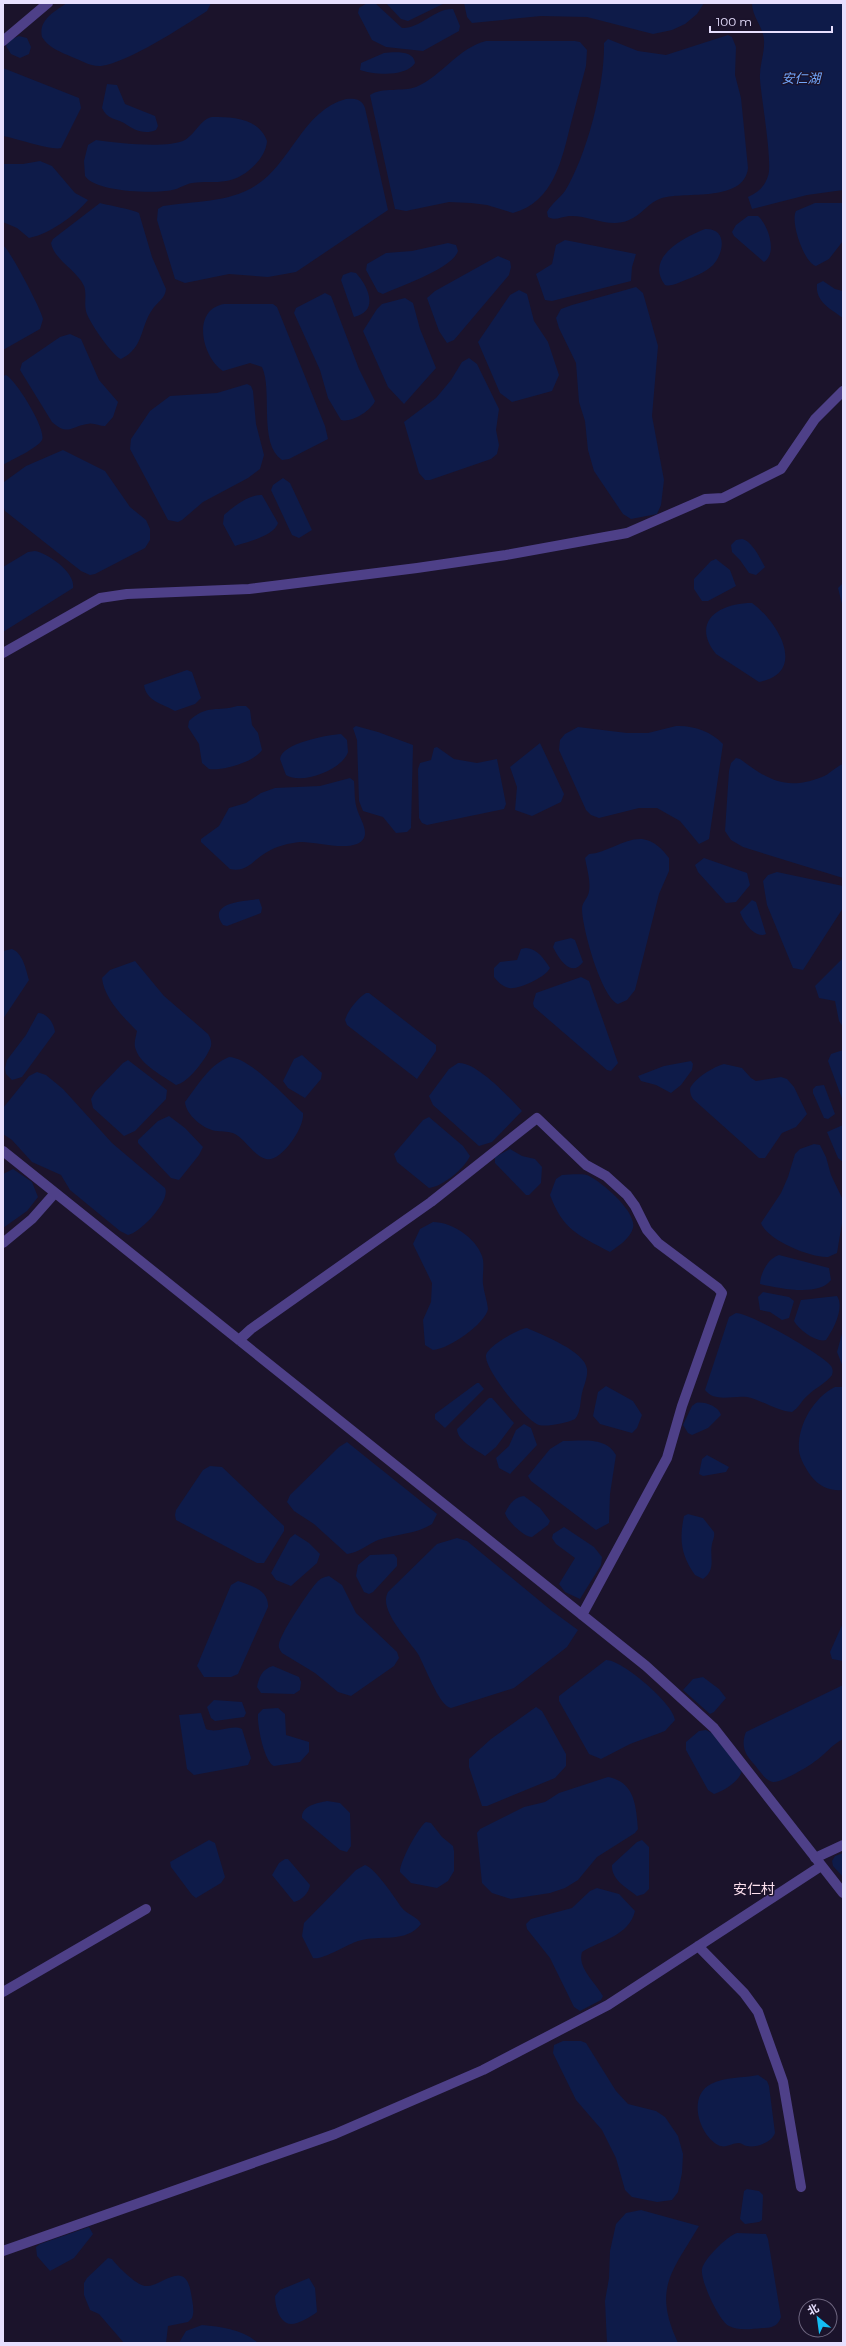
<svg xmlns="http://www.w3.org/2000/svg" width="846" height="2346" font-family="Montserrat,'Noto Sans SC',sans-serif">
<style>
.water{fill:#0e1b49}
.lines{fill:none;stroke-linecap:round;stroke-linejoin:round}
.minor{stroke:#4e4088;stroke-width:10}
.labels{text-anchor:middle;stroke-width:3;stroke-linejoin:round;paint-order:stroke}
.water-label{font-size:13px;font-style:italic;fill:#72a6f9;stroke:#1b132b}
.quarter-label{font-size:14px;fill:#fee1ef;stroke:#1b132b}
</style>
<rect width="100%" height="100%" fill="#1b132b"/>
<path class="water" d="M 67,3 L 211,3 L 207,11 C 182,27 129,62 101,66 C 91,67 80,60 72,57 C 60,52 48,47 42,37 C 38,20 55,11 67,3 Z
M 367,3 L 375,3 L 402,28 C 420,29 435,8 453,9 L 460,26 L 459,31 L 423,51 L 386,47 L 372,40 L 358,13 L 359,8 Z
M 386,3 L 445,3 L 408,21 L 401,19 Z
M 464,3 L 704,3 L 697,14 L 685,24 L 672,30 L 653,34 L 587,17 L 541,16 L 472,23 L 467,17 Z
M 752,3 L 843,3 L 843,190 L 807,195 L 752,209 L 748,197 C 758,193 765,186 768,176 C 773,163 761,97 760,79 C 759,66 765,53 764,40 C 763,26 752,17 752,3 Z
M 728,35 L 732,37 L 736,47 L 735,75 L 741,98 L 748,168 C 744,203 685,191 662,198 C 648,202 642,215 629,220 C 609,229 590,215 569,216 C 561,217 555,221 548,217 L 547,212 C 552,203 560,198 565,191 C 587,155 605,85 604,43 L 608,39 L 638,51 L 666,55 Z
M 19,36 L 27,38 L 31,47 L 29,54 L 20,58 L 11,54 L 6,46 L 10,40 Z
M 486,41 L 575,41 L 580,42 L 587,50 L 586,66 C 581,85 576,104 571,123 C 562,159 554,202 513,213 L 487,205 L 471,203 L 449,202 L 406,211 L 395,209 L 370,95 C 382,87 402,92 416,87 C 442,76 458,48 486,41 Z
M 384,53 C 394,52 414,50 415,63 C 406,77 375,75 360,70 L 361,63 Z
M 3,68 L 79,98 L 81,108 L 61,148 C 53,151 15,138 3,136 Z
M 107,84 L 117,85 L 125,104 L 155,116 L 158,126 L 156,130 C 144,135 134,130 124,123 C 114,118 107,119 102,108 Z
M 346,99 C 355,98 362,99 365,108 L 388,210 L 296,272 L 268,277 L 229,274 L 185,283 L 175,279 L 157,220 L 158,209 L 163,206 C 193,201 228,203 255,186 C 291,164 303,110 346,99 Z
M 212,117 C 233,117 259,118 267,141 C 266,159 244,179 226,181 C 215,183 203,181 192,183 C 185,184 179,189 172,190 C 154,194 95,192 85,176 L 84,161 L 88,145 L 96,140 C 116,143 167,149 185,140 C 195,134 201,119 212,117 Z
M 40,161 L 52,166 L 75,193 L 88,200 C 75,216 49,234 29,238 L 17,228 L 3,222 L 3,164 L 23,164 Z
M 100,203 C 107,205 135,210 139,213 L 152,257 L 166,289 C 165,299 157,302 152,310 C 140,327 144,348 121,359 C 113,357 87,319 86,311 C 84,303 87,294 84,286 C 77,270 54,260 51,243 L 53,239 Z
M 815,203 L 843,203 L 843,241 L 829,259 L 816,266 C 804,263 790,222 796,211 Z
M 748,216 L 758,216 C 768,225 778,253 764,262 L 734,236 L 732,232 L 736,225 Z
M 705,229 C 728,228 724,253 713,265 C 705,273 693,277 683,281 C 677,283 671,287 665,285 C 644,257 685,237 705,229 Z
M 565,240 L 636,254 L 632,267 L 631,281 L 552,301 L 545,300 L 536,274 L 552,264 L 556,245 Z
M 448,243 L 456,245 L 458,251 C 452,269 400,286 383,294 L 378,292 L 366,270 L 367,264 L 386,253 L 412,251 Z
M 3,245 C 10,250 42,311 43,319 L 40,329 L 3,350 Z
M 498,256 L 510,261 L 511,267 L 509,275 L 454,340 L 447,343 L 439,331 L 427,298 L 435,291 Z
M 351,272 L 356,273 C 368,286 380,311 354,317 L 341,280 L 343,275 Z
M 823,281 L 835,289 L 843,291 L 843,318 C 831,309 815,302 817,284 Z
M 636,287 L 643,293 L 658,346 L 652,416 L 664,480 L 661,505 L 657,514 L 631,519 L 623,514 L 594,471 L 588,450 L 585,421 L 579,402 L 576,363 L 559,328 L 556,318 L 561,309 L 572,305 Z
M 519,290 L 527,294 L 534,321 L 548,342 L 559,375 L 552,391 L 512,402 L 500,393 L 478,342 L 510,295 Z
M 325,293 L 331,296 L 359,369 L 375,401 C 371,411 351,423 341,420 L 328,398 L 320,370 L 294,313 L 296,308 Z
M 405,298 L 413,303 L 420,329 L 436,368 L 404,404 L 388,387 L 363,331 L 377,309 L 382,304 Z
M 224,304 L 273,304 L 277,307 L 325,426 L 328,439 L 289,459 L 282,460 C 258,444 273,390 262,367 L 250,363 L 223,371 C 202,357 191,310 224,304 Z
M 70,334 L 81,339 L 99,380 L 118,402 L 113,417 L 105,426 C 99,426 93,422 87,424 C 70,427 68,436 52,422 L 20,370 L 22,363 L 60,337 Z
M 469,358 L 477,364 L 499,409 L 496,430 L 499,445 L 497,454 L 491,459 L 430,480 L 425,480 L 419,473 L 404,422 L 436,398 L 451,380 L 462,362 Z
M 6,375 C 16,380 47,430 42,440 C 38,448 11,460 3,465 L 3,376 Z
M 247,384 L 251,386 L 253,391 L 256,424 L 264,455 L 260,469 L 248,478 L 203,502 L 182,520 L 178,522 L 168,520 L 130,449 L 131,439 L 150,411 L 170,396 L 217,393 Z
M 63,450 L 105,471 L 130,507 L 146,520 L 150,529 L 150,540 L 145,548 L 95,574 L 90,575 L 81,571 L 5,511 L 3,505 L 4,482 L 26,466 Z
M 283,478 L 290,483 L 312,530 L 299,538 L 292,535 L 271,490 L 273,485 Z
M 262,495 L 278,523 C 274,536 247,542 235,546 L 223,524 L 224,515 C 233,507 249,494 262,495 Z
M 742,539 C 752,541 760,558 765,567 L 756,575 L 749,573 L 740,560 L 732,552 L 731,545 L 736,540 Z
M 35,551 C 48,553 76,573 73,588 L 3,632 L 3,567 L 28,552 Z
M 716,559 L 730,570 L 736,586 L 708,601 L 702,601 L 694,589 L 694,579 L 711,561 Z
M 843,583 L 843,608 L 838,588 Z
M 752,603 C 777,621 809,672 759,682 L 716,654 C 690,621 720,603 752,603 Z
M 187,670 L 192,672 L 201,698 L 195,704 L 175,711 C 163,704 146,701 144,685 Z
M 237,706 L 246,706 L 250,710 L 252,725 L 258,733 L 262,750 C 254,762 223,771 209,769 L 202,763 L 199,744 L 188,727 L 189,721 C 207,704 218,712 237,706 Z
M 356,726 L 378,732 L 413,745 L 411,828 L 407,832 L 396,833 L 383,817 L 363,811 L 359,801 L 357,740 L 353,728 Z
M 676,726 C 692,725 711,731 723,744 L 709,839 L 699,844 L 680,821 L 657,808 L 639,808 L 599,818 L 591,815 L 586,810 L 559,750 L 560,740 L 565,734 L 578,727 L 627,733 L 648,733 Z
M 341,734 L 347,740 L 348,752 C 342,770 302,785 286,775 L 280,759 C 282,743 327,735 341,734 Z
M 540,743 L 564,794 L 561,802 L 532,816 L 515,810 L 517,787 L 510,767 Z
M 437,747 L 454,759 L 477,763 L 497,759 L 506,804 L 504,809 L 427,825 L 422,823 L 419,818 L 418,769 L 420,763 L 431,760 L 434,748 Z
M 736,758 L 740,759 C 768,780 786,791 822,777 C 830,774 835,767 843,764 L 843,878 L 743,847 L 731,840 L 725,831 L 729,771 L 731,763 Z
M 350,778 L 354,781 C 355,790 354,800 357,809 C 359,817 368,829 364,838 C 356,854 315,841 300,842 C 289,843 277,846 267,852 C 254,859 247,873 230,869 L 201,842 L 201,839 L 219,826 L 229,808 L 246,803 L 261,793 L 275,788 L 320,786 Z
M 642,839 C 655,841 662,849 669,858 L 669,871 L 659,894 L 635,990 L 627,1000 L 618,1004 C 601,997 582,927 582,909 C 582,903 586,900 588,895 C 592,885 587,869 585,858 L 589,854 C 607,853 624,838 642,839 Z
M 704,858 L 747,873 L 750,885 L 736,902 L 726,903 L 698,872 L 695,865 Z
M 777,872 L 843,886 L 843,908 L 803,970 L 793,968 L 767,905 L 763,881 L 768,875 Z
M 259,899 L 262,908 L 261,913 L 227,926 L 223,925 C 206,902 245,901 259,899 Z
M 752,900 L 756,902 L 766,934 C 755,939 743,922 740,912 Z
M 571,938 L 575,940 L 583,962 C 571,979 558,957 553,947 L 555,942 Z
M 526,948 C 538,949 544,959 550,968 C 546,977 518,990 509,988 C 502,986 498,982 494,977 L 494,968 L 500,962 L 517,960 L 521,949 Z
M 12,949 C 23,953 26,970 29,980 L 3,1019 L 3,951 Z
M 843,958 L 843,1027 L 839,1021 L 835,1001 L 819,998 L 815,986 Z
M 135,961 L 164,996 L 208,1034 C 210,1037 212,1041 211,1046 C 207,1058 188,1083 176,1085 C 163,1076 141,1065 136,1050 C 133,1044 136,1037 137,1031 C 123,1017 104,998 102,978 L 110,970 Z
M 581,977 L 589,981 L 618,1063 L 611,1071 L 607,1070 L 534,1007 L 533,1003 L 536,993 Z
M 366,993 L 369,993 L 436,1045 L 436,1051 L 417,1079 L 347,1025 L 345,1020 C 348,1010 358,998 366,993 Z
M 38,1013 C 47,1013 54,1023 55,1032 L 22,1077 L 12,1080 L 6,1074 L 5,1068 L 7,1060 L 26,1035 Z
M 843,1050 L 843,1101 L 828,1061 L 831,1054 Z
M 302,1055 L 322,1073 L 321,1079 L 305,1098 L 288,1088 L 283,1081 L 294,1059 Z
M 229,1057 C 251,1058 286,1098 303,1113 C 305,1127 281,1163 266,1159 C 254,1156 246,1140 235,1134 C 229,1131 223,1132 217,1131 C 204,1130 186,1115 185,1102 C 198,1085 209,1065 229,1057 Z
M 128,1060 L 167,1090 L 166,1099 L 135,1131 L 124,1136 L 93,1108 L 91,1099 L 95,1092 L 123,1063 Z
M 691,1061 L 693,1064 L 692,1070 L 681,1085 L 671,1093 L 656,1085 L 641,1081 L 638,1076 L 664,1066 Z
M 458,1063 C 476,1061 510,1098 522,1111 L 492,1142 L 479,1146 L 433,1105 L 429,1096 L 449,1069 Z
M 724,1064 L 742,1068 L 751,1078 L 756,1081 L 781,1077 L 787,1079 L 794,1087 L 807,1114 L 796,1127 L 782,1133 L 765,1158 L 759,1158 L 693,1099 C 691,1096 690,1093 690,1089 C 693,1079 715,1066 724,1064 Z
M 37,1072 L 46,1075 L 63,1089 L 112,1143 L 165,1188 C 171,1201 140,1233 128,1235 L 120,1231 L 70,1190 L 61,1175 L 32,1162 L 12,1140 L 3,1134 L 3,1108 L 29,1076 Z
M 824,1085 L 835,1114 L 828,1119 L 824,1118 L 813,1093 L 813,1089 L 816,1086 Z
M 169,1116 L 185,1128 L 203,1147 L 199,1155 L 179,1180 L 171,1178 L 138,1143 L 138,1140 L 158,1121 Z
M 429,1117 L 463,1146 L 470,1156 C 465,1168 442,1187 429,1188 L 397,1162 L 394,1154 L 423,1120 Z
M 843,1125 L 843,1162 L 838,1158 L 827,1132 Z
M 814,1144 L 820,1145 L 826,1157 L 831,1175 L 843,1200 L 843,1217 L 837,1253 L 828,1257 C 811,1258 767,1240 761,1223 L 781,1193 L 788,1177 L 795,1154 L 800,1149 Z
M 510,1149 L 522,1156 L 535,1159 L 542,1167 L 541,1183 L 529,1195 L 526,1195 L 495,1163 L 495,1157 Z
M 13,1169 L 32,1182 L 38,1197 L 27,1211 L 3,1228 L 3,1174 Z
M 562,1175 C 569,1175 583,1173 589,1176 C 603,1183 637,1212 633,1228 C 630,1239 618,1246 610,1252 C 578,1235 563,1230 550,1195 L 556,1179 Z
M 433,1222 C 452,1222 476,1238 482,1256 C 485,1264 482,1276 483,1284 C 484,1293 487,1300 488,1309 C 485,1324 449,1349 433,1350 L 425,1345 L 423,1320 L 431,1302 L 432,1283 L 413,1244 L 420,1229 Z
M 779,1255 L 829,1268 L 831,1280 C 819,1297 778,1288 760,1284 C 760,1274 768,1258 779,1255 Z
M 763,1292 L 789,1297 L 794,1301 L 789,1318 L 782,1320 L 770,1312 L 760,1310 L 758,1297 Z
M 837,1296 C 845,1308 833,1330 826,1340 C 817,1343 799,1330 794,1321 L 801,1300 Z
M 736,1313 C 750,1313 822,1354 831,1366 C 833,1369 833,1372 832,1375 C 825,1384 815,1388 807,1396 C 801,1401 799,1408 792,1412 C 776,1411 762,1400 747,1397 C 733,1395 715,1403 705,1390 L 729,1317 Z
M 527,1328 C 542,1335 585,1351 587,1369 C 588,1377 584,1385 582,1393 C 580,1402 581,1412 575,1419 C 567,1423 547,1427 539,1425 C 526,1421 485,1370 486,1356 C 486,1347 518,1329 527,1328 Z
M 843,1330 L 843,1367 L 837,1352 Z
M 477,1383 L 479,1383 L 484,1389 L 445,1428 L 435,1419 L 435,1414 Z
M 606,1386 L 633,1401 L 642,1415 L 637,1428 L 632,1433 L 600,1424 L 593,1416 L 598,1392 Z
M 835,1387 L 843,1387 L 843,1490 C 829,1491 820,1487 811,1476 C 806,1469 800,1459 799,1451 C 797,1426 813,1398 835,1387 Z
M 489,1398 L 492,1398 L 514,1423 L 496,1447 L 485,1456 C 477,1450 457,1441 457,1429 Z
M 696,1403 C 703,1401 719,1406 721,1415 L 708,1428 L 692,1435 L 688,1433 L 683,1425 L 692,1406 Z
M 524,1424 L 531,1428 L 537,1445 L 510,1474 L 499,1468 L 496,1458 L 509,1446 L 516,1430 Z
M 563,1441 C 581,1441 606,1436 616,1455 L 610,1494 L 609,1523 L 596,1530 L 531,1481 L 528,1476 L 550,1449 Z
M 347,1442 L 437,1514 L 432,1524 C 417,1534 395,1534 378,1540 C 368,1544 358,1553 347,1554 L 314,1524 L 294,1511 L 287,1502 L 290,1495 L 339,1447 Z
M 707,1455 L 729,1467 L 726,1472 L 703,1476 L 699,1474 L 702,1459 Z
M 210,1466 L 222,1467 L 284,1526 L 284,1531 L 264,1563 L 257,1563 L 176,1520 L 175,1515 L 176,1510 L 203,1470 Z
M 524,1496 L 540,1508 L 550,1521 L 548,1525 L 532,1537 C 524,1537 507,1521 505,1513 C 509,1505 514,1497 524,1496 Z
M 688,1514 L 703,1518 L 714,1532 C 715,1537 713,1539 712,1544 C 709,1557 717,1569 703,1579 L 695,1575 C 681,1555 679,1540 684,1516 Z
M 564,1527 L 594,1547 L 602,1557 L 601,1565 L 580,1599 L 565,1592 L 559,1584 L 575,1558 L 556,1544 L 552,1538 L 553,1534 Z
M 295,1534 L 309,1543 L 320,1554 L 317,1563 L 291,1586 L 276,1580 L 271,1573 L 290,1538 Z
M 457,1538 L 467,1541 L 552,1611 L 578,1630 L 567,1647 L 514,1688 L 451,1708 C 439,1706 425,1666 418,1654 C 408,1639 378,1610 388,1592 L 437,1544 Z
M 394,1554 L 397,1558 L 397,1566 L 373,1592 L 369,1594 L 364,1592 L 356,1576 L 358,1565 L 370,1555 Z
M 329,1576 L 342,1585 L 356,1613 L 397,1652 L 399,1658 L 394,1666 L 351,1696 L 338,1692 L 315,1673 L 282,1653 C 280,1650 278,1647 279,1644 C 280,1634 310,1589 318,1581 C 322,1578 324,1577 329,1576 Z
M 238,1581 C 252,1586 269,1590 268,1607 L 238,1674 L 231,1677 L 204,1677 L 197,1666 L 231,1585 Z
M 843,1623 L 843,1661 L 832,1659 L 830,1652 Z
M 606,1660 C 621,1659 674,1704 675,1720 L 665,1731 L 630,1744 L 601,1759 L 589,1754 L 559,1701 L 559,1696 Z
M 273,1666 L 299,1677 L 301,1682 L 300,1690 L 294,1694 L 261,1693 L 257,1687 C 259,1677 262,1669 273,1666 Z
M 703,1677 L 719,1689 L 726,1698 L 714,1712 L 710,1714 L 683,1690 L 693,1679 Z
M 843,1685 L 843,1739 C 831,1745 825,1755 814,1762 C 808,1767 780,1783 773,1782 C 765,1781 758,1768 753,1763 C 744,1753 741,1744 746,1732 Z
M 214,1700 L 242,1702 L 246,1713 L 244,1717 L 215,1721 L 211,1718 L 207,1707 Z
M 536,1707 L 542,1711 L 566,1754 L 566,1766 L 555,1778 L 487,1806 L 482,1806 L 469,1767 L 469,1759 L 491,1739 Z
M 278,1708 L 285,1714 L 286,1735 L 309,1742 L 309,1752 L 300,1762 L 274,1766 C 264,1761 257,1725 258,1714 L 263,1709 Z
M 201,1713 L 206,1729 C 218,1734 231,1724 242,1729 L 251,1758 L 248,1765 L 194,1775 L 187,1769 L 179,1715 Z
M 706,1730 L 712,1733 L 742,1770 C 741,1780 724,1791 714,1794 L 708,1790 L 686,1750 L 686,1742 L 699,1731 Z
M 608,1777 C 635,1782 636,1806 638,1829 L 635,1833 L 597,1857 L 578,1880 L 565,1888 L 550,1893 L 511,1899 L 492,1893 L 482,1883 L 477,1833 L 480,1829 L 524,1807 L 545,1802 L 559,1793 Z
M 327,1801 L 340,1803 L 350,1813 L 351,1846 L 347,1852 L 340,1850 L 302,1818 C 301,1806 317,1803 327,1801 Z
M 426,1822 L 431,1823 L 442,1837 L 453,1846 L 454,1851 L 454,1871 L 448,1881 L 437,1888 L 411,1883 L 400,1872 C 399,1863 419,1826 426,1822 Z
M 209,1840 L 215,1843 L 225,1877 L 221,1883 L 196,1898 L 192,1895 L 171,1867 L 170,1862 Z
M 642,1840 L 649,1847 L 649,1889 L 644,1894 L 637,1896 C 627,1888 611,1880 612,1865 L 637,1842 Z
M 843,1853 L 843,1877 L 833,1866 L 832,1861 L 835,1856 Z
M 285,1859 L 288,1859 L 310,1885 C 309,1893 302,1900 294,1902 L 272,1875 L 279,1863 Z
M 365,1865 C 376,1869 395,1898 402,1908 C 408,1915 418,1917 421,1924 C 405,1944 381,1934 358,1941 C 348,1944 321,1961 313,1958 L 302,1936 L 304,1923 L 356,1870 Z
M 597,1888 L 619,1894 L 635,1911 C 629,1936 601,1940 582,1952 C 577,1968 596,1983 603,1996 L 601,2000 L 580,2011 L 574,2007 L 550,1958 L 527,1929 L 526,1924 L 531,1919 L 572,1908 L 590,1891 Z
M 563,2041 L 581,2041 L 586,2043 L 616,2091 L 628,2104 L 656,2111 L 665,2117 L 678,2136 L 683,2154 L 682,2173 L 678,2192 L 672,2200 L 657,2202 L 632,2197 L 625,2190 L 616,2158 L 602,2130 L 576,2100 L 553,2053 L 554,2045 Z
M 758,2075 L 767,2081 L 769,2086 L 775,2133 C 772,2142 757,2148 747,2146 C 744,2146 742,2143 739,2143 C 731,2143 726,2149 718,2145 C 699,2135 687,2096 711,2084 C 724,2077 744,2078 758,2075 Z
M 747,2189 L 759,2191 L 763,2195 L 762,2220 L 759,2222 L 745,2224 L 740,2219 L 744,2191 Z
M 641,2210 L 699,2226 C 671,2273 653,2289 678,2343 L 607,2343 L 605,2301 L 609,2278 L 610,2251 L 616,2224 L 626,2213 Z
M 89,2227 L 93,2234 L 74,2258 L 50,2271 L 37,2256 L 36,2247 L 40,2244 Z
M 737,2233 L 766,2234 L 768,2239 L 781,2317 C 778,2327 770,2328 762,2328 C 751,2329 738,2331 729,2326 C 719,2321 700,2280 702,2269 C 704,2259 727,2236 737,2233 Z
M 108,2258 L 112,2259 C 117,2266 136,2285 145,2286 C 161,2288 185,2257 191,2293 C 192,2300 195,2311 192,2318 L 188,2322 L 168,2326 L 166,2343 L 124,2343 L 99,2314 L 90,2310 L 84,2295 L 84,2283 L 87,2278 Z
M 309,2278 L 315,2288 L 317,2312 C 312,2316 299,2324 291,2324 C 279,2323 275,2306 275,2296 L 280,2290 Z
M 202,2325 C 222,2327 242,2329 258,2343 L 179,2343 L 186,2331 Z"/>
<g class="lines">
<path class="minor" d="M 3,41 L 48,3
M 3,653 L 100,598 L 127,594 L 249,589 L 417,568 L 506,555 L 627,533 L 705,499 L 723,498 L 781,469 L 815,419 L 843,391
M 3,1151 L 646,1666 L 714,1728 L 843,1893
M 3,1243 L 32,1219 L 55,1193
M 239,1340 L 251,1329 L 431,1202 L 537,1118 L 586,1165 L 606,1176 L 627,1195 L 635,1206 L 647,1230 L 658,1243 L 718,1288 L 722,1293 L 682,1406 L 667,1458 L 582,1615
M 815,1858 L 843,1845
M 698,1946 L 744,1993 L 758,2012 L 783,2082 L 801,2187
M 3,1992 L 146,1909
M 3,2251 L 335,2134 L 483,2070 L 608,2005 L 821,1866"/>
</g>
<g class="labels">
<g class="water-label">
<text x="801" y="83">安仁湖</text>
</g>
<g class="quarter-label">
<text x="754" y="1894">安仁村</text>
</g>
</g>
<rect width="846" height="2346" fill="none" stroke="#e7dffe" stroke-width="8"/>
<g transform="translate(818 2318) rotate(331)"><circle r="19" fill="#1b132b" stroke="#6d657f"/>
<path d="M0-3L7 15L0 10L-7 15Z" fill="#14bdf4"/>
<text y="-6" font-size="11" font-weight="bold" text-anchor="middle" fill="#e7dffe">北</text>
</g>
<path d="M710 26v6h122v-6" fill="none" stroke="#e7dffe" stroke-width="2"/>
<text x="716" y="26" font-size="12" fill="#e7dffe" stroke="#1b132b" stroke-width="3" paint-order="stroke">100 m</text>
</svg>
